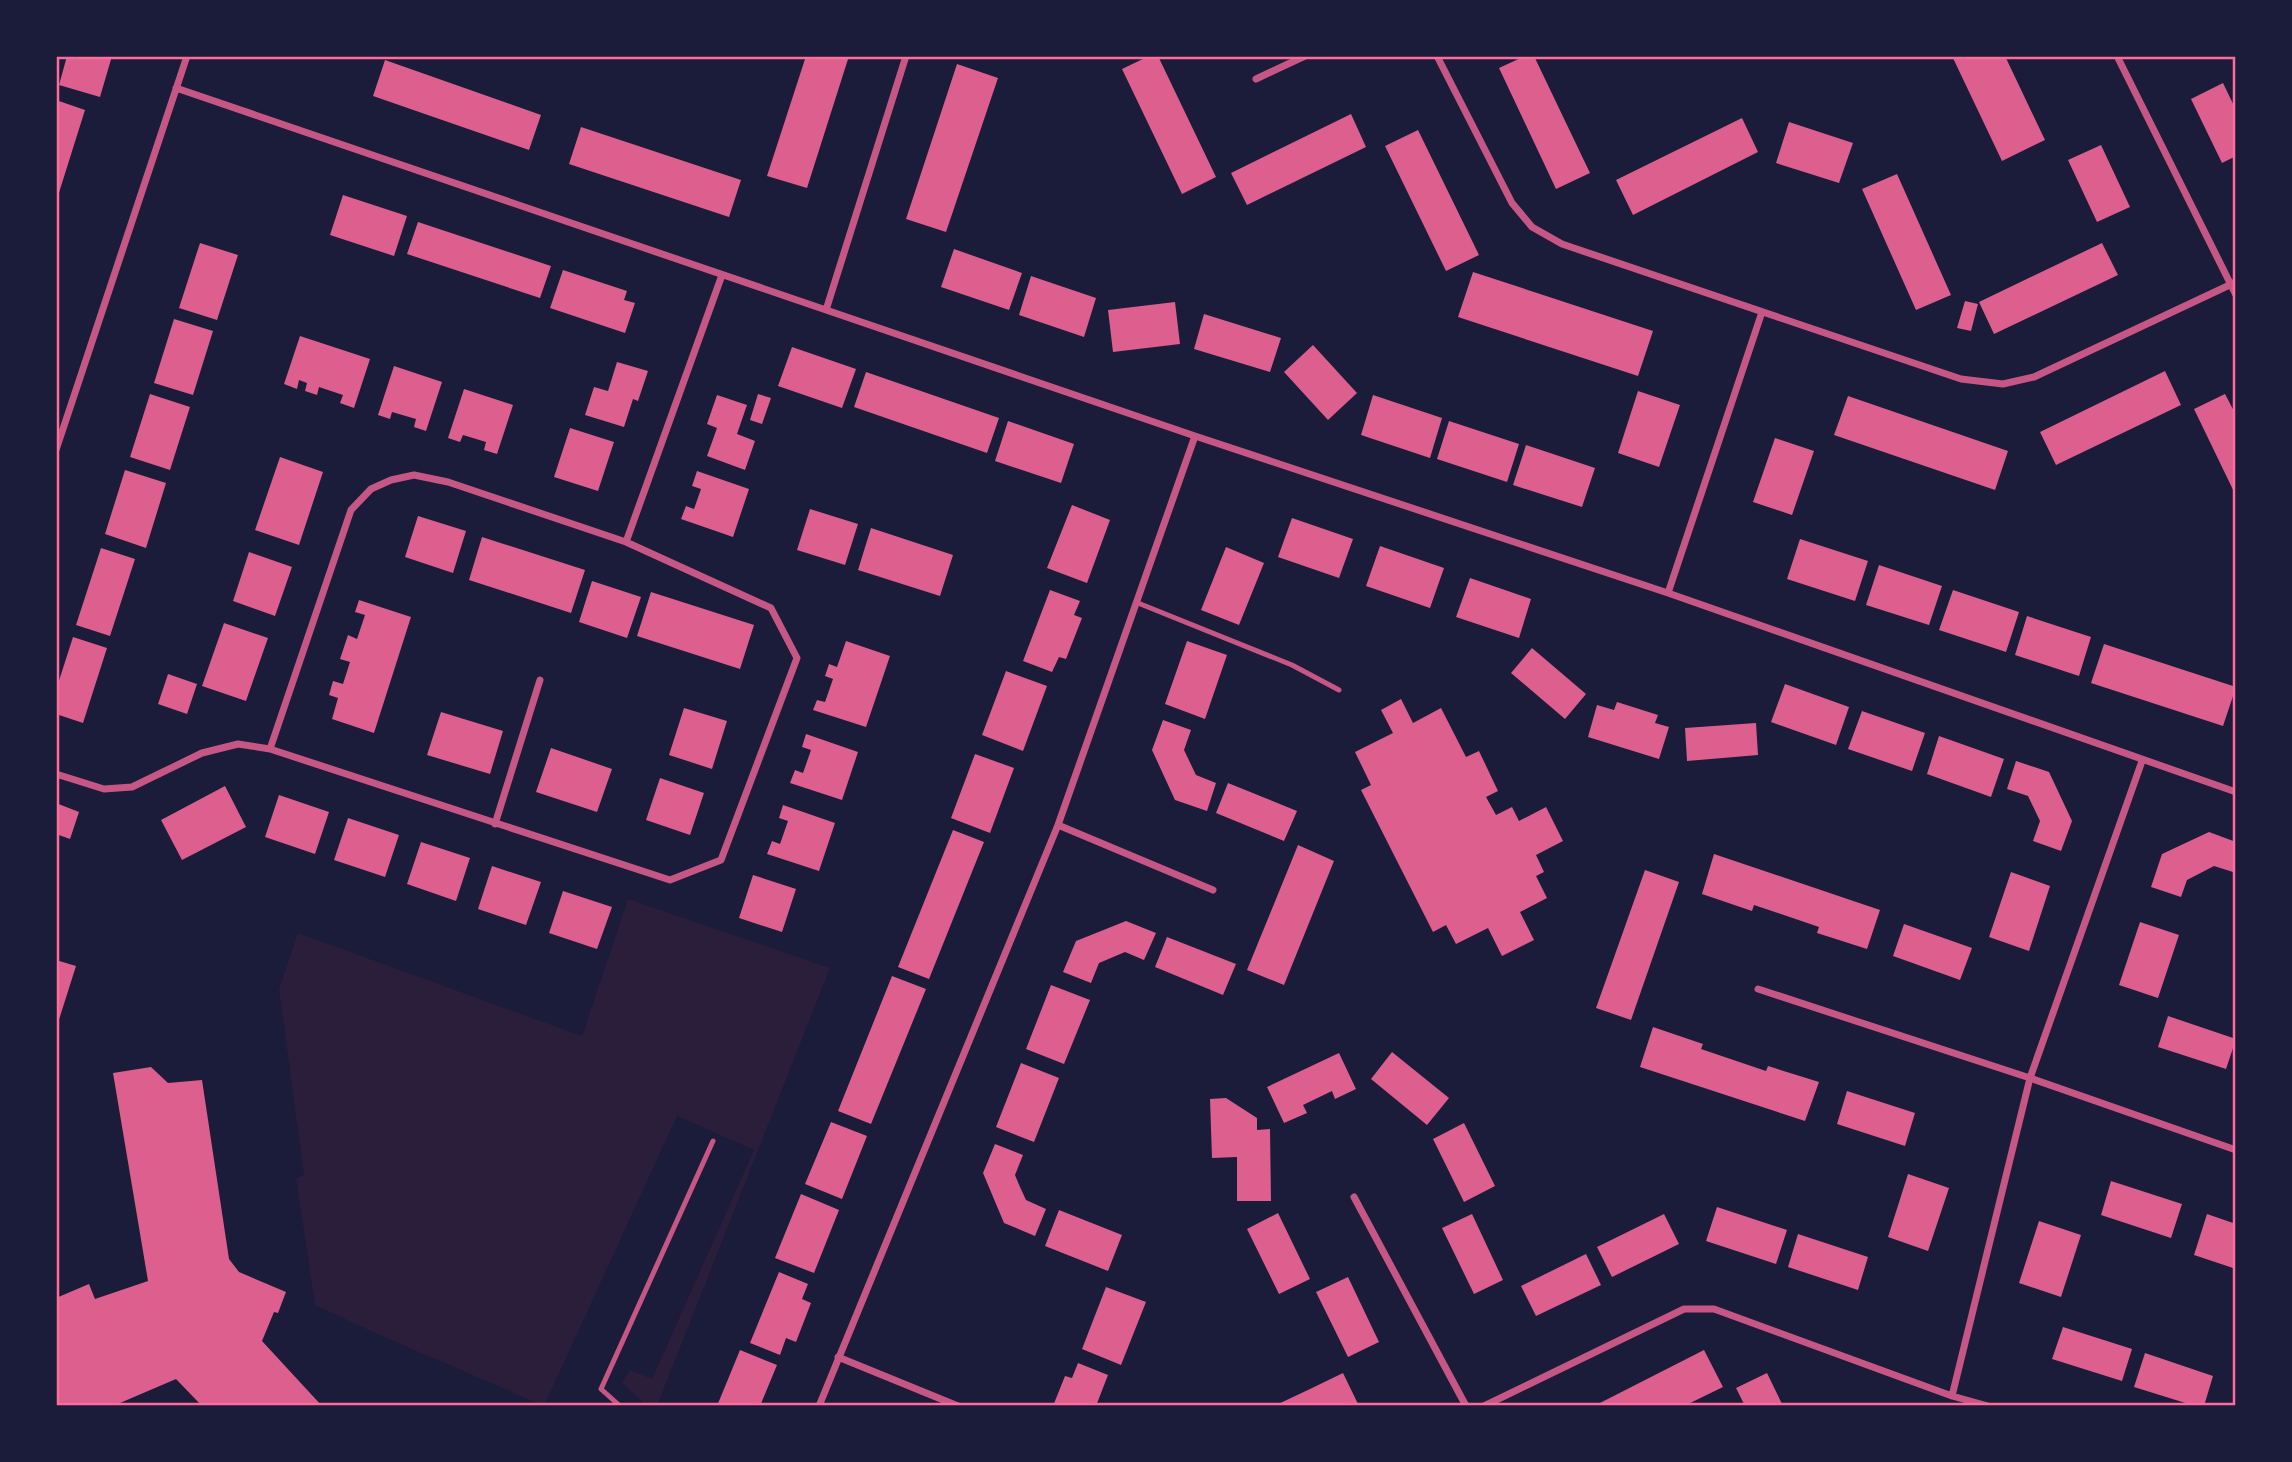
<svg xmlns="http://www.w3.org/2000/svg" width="2292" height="1462" font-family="'Public Sans',sans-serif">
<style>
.green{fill:#2a1e3b}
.building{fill:#dd5f8e}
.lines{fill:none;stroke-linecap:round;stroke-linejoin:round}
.service{stroke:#c65784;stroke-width:5}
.minor{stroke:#c65784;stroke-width:7}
.neatline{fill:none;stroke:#ff6b9d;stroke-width:2.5}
</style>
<rect width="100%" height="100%" fill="#1b1b3a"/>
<path class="green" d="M 628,899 L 830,968 L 657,1406 L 644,1403 L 622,1383 L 630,1370 L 652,1379 L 754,1150 L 677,1116 L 544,1406 L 375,1333 L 315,1305 L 296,1178 L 304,1175 L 279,989 L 298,933 L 582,1036 Z"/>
<path class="building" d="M 67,56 L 112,56 L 100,97 L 59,85 Z
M 806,56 L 849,56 L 807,188 L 767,176 Z
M 1149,56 L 1158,56 L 1216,177 L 1182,194 L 1122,69 Z
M 1525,56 L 1534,56 L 1590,173 L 1556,189 L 1499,68 Z
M 1952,56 L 2005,56 L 2045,140 L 2002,161 Z
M 385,60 L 541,115 L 529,150 L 373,96 Z
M 957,64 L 998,78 L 946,232 L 906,219 Z
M 2223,83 L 2236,110 L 2236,156 L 2222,163 L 2191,99 Z
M 56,100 L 85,110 L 57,199 L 56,199 Z
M 1351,114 L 1366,147 L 1247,205 L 1231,173 Z
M 1742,118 L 1758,152 L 1633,215 L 1616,180 Z
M 1789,122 L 1853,143 L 1839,183 L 1776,163 Z
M 581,127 L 741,180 L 729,217 L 569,164 Z
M 1418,130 L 1479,255 L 1446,271 L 1385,146 Z
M 2101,145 L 2130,207 L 2097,222 L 2068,160 Z
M 1897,174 L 1951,295 L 1916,310 L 1862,189 Z
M 343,195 L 407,216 L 394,256 L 330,235 Z
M 418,222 L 551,266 L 540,298 L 407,254 Z
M 200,243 L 238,255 L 217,320 L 179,308 Z
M 2102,243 L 2118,275 L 1994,334 L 1979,302 Z
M 954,249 L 1022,273 L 1009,310 L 941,287 Z
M 563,270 L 627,291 L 624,300 L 635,303 L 625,333 L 550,308 Z
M 1473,272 L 1653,331 L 1638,376 L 1458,317 Z
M 1031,276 L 1096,298 L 1084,337 L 1019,315 Z
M 1965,301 L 1978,304 L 1971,331 L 1957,328 Z
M 1175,302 L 1180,344 L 1113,352 L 1108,310 Z
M 1204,314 L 1281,338 L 1270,372 L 1194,349 Z
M 174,319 L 213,331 L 193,395 L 154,383 Z
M 300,336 L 370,359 L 354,408 L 340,403 L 343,395 L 319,387 L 317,395 L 305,391 L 307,383 L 299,380 L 297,389 L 284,384 Z
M 1313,345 L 1357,393 L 1328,420 L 1284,372 Z
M 792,347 L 856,369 L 842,408 L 778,386 Z
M 617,362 L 648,371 L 638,401 L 633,399 L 624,427 L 585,415 L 594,387 L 608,391 Z
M 394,366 L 442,382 L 426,431 L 414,427 L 416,419 L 392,412 L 390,419 L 378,415 Z
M 2165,371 L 2181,405 L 2056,465 L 2040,432 Z
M 866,372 L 999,418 L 987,453 L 854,407 Z
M 464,389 L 513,405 L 497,454 L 484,450 L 486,442 L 463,435 L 460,442 L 448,438 Z
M 1638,391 L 1680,405 L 1659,467 L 1618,453 Z
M 150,394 L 190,407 L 170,470 L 130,457 Z
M 758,394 L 771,398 L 762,424 L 750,420 Z
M 2225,394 L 2236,415 L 2236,496 L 2194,409 Z
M 717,395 L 747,405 L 737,434 L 755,441 L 745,470 L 707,456 L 717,428 L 707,424 Z
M 1373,395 L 1442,418 L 1430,458 L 1361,435 Z
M 1848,396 L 2008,451 L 1995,490 L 1834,435 Z
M 1008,421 L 1074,444 L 1061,483 L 995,461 Z
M 1449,421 L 1519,444 L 1507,482 L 1437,459 Z
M 570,428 L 614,442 L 598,491 L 554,477 Z
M 1775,438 L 1814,451 L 1792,515 L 1753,502 Z
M 1526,445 L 1595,468 L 1582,507 L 1513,485 Z
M 280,457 L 323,472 L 299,545 L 255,530 Z
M 125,470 L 166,483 L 146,548 L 105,534 Z
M 697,471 L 749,489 L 733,537 L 681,519 L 686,506 L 694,509 L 701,489 L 692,486 Z
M 1072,505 L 1110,520 L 1087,583 L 1047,568 Z
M 810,509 L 858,524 L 845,565 L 797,550 Z
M 418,516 L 466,531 L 453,573 L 405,557 Z
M 1292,518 L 1353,539 L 1339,578 L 1278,557 Z
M 871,528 L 953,555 L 940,596 L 858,570 Z
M 482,537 L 585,570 L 571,613 L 469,580 Z
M 1800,539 L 1868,561 L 1855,601 L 1787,579 Z
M 1380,546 L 1444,568 L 1430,608 L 1366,586 Z
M 1226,547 L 1264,563 L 1239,625 L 1201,610 Z
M 101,548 L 135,559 L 110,636 L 76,625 Z
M 249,552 L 292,567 L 275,616 L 233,601 Z
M 1879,565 L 1942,586 L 1929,625 L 1866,605 Z
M 1470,578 L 1531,599 L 1519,638 L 1456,617 Z
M 592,581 L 641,597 L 627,638 L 579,622 Z
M 1050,590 L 1080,601 L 1074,615 L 1082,618 L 1066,659 L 1059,657 L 1052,672 L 1023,661 Z
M 1953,590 L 2019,612 L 2006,652 L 1939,630 Z
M 651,592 L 754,625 L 740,669 L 637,636 Z
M 359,600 L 411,617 L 374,733 L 332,719 L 338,698 L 329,695 L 333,681 L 343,684 L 350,662 L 340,659 L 348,635 L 357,639 L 365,615 L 355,612 Z
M 2027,616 L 2091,637 L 2079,676 L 2015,655 Z
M 224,623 L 268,638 L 246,701 L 202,686 Z
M 73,637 L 107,648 L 83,723 L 56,714 L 56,690 Z
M 846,641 L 890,656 L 866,727 L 813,710 L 817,700 L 825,702 L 833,679 L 825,676 L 829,664 L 837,667 Z
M 1187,641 L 1227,655 L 1205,719 L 1165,704 Z
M 2104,644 L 2236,687 L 2223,726 L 2091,683 Z
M 1532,648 L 1586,694 L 1565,719 L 1511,673 Z
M 1006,671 L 1047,686 L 1023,751 L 982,735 Z
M 168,674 L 197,684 L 187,714 L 158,704 Z
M 1785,684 L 1849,707 L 1836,745 L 1771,722 Z
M 1401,699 L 1413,723 L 1441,708 L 1466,757 L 1479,751 L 1498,791 L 1486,797 L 1496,815 L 1512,807 L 1519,821 L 1546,807 L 1563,841 L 1536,855 L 1544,872 L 1536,876 L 1547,898 L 1520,912 L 1534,940 L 1502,956 L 1488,928 L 1456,944 L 1446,925 L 1433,932 L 1361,790 L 1371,785 L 1355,752 L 1393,733 L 1381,710 Z
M 1617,702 L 1658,715 L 1655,723 L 1669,727 L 1659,759 L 1588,737 L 1597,705 L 1614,710 Z
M 684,708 L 727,721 L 712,769 L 669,755 Z
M 1862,711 L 1925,733 L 1912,771 L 1848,749 Z
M 441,712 L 503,731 L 490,774 L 427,755 Z
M 1163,720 L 1191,730 L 1184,750 L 1196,775 L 1216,783 L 1207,811 L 1175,800 L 1152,750 Z
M 1756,723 L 1758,755 L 1687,761 L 1685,728 Z
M 806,734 L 858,752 L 842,800 L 790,783 L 795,770 L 803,773 L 811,750 L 802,747 Z
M 1939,736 L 2004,759 L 1991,797 L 1927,774 Z
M 551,748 L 612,769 L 597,812 L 536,792 Z
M 975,754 L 1014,768 L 990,833 L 951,818 Z
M 2016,761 L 2049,772 L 2072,821 L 2061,851 L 2033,841 L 2040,821 L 2028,796 L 2007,789 Z
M 660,778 L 704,793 L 690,835 L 646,820 Z
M 1228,783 L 1297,811 L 1284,841 L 1216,813 Z
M 225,786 L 246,827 L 182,860 L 161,820 Z
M 279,795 L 329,812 L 315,854 L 265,837 Z
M 56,803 L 79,812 L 70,839 L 56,834 Z
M 783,805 L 835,823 L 819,871 L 767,854 L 772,841 L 780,844 L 788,821 L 779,818 Z
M 348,818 L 399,835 L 385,877 L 334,860 Z
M 953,830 L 984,842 L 929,979 L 898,967 Z
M 2209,832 L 2236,842 L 2236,864 L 2233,872 L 2214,866 L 2187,880 L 2181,897 L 2151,887 L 2162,854 Z
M 421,842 L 470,858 L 456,901 L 407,884 Z
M 1298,845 L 1334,861 L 1284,985 L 1247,970 Z
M 1714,854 L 1880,910 L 1867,949 L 1817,933 L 1819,927 L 1754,905 L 1752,911 L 1702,894 Z
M 492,866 L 541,882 L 526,925 L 478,909 Z
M 1645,870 L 1679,882 L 1631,1020 L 1596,1008 Z
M 2011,872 L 2050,886 L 2029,951 L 1989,937 Z
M 753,875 L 796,889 L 782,932 L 739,918 Z
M 563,891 L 612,907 L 597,949 L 549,933 Z
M 1126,921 L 1156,933 L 1144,960 L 1125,952 L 1099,963 L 1091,983 L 1063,972 L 1076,941 Z
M 2140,922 L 2179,935 L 2158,998 L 2119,985 Z
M 1904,924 L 1972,948 L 1960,980 L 1893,956 Z
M 1167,937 L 1236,964 L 1223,995 L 1155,967 Z
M 56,960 L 76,966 L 57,1026 L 56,1026 Z
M 892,976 L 926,989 L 871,1124 L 838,1111 Z
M 1051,985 L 1090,1000 L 1064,1064 L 1026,1049 Z
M 2168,1016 L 2236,1039 L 2226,1069 L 2158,1047 Z
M 1653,1027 L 1703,1044 L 1701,1049 L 1766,1071 L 1768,1066 L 1819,1082 L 1805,1121 L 1640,1067 Z
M 1392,1052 L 1449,1098 L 1427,1125 L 1371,1079 Z
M 1339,1053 L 1356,1089 L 1335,1099 L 1332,1091 L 1303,1105 L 1307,1113 L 1284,1123 L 1267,1087 Z
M 1021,1063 L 1059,1078 L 1034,1142 L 996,1127 Z
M 151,1067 L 168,1083 L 202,1080 L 229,1259 L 239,1272 L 286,1292 L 278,1313 L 274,1312 L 262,1341 L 322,1406 L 202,1406 L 176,1379 L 113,1406 L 56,1406 L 56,1298 L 89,1284 L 95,1299 L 148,1281 L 113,1073 Z
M 1847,1091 L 1915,1113 L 1905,1146 L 1837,1124 Z
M 1226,1098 L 1257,1118 L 1257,1130 L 1270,1129 L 1271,1201 L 1237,1201 L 1237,1157 L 1212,1158 L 1210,1099 Z
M 831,1122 L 867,1136 L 842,1199 L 805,1184 Z
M 1464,1123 L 1495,1186 L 1464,1202 L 1433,1139 Z
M 995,1144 L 1023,1155 L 1015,1175 L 1020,1187 L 1026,1200 L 1046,1209 L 1035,1236 L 1004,1223 L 983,1173 Z
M 1908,1174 L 1949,1188 L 1928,1251 L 1888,1237 Z
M 2111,1181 L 2182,1204 L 2171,1238 L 2101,1215 Z
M 801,1194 L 839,1210 L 814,1273 L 775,1258 Z
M 1717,1207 L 1787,1230 L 1776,1264 L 1706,1241 Z
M 1059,1210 L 1122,1235 L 1108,1271 L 1045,1246 Z
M 1278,1213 L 1310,1279 L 1279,1294 L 1247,1229 Z
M 1472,1214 L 1503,1280 L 1474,1294 L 1442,1228 Z
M 1664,1214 L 1679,1244 L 1612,1277 L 1597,1247 Z
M 2207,1214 L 2236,1224 L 2236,1269 L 2194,1255 Z
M 2039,1221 L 2081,1235 L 2061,1297 L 2019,1283 Z
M 1798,1234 L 1868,1257 L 1858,1290 L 1788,1267 Z
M 1586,1254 L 1601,1285 L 1536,1316 L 1521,1286 Z
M 779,1272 L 808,1284 L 802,1299 L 811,1303 L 796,1342 L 786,1338 L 780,1355 L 750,1343 Z
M 1348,1277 L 1379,1342 L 1348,1357 L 1316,1292 Z
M 1106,1287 L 1146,1302 L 1121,1365 L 1082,1349 Z
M 2063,1327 L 2132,1349 L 2122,1381 L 2052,1359 Z
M 740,1350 L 777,1365 L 760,1406 L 717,1406 Z
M 1704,1350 L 1723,1387 L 1684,1406 L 1594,1406 Z
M 2145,1353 L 2213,1376 L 2204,1406 L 2195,1406 L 2134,1387 Z
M 1078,1363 L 1108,1375 L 1096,1406 L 1053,1406 L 1065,1376 L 1072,1378 Z
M 1343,1373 L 1359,1406 L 1274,1406 L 1310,1389 Z
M 1767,1373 L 1783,1406 L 1745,1406 L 1736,1388 Z"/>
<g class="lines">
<path class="service" d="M 1138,603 L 1292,665 L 1339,690
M 620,1406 L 601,1389 L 713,1141"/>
<path class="minor" d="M 1437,56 L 1512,203 L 1532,227 L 1562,244 L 1961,379 L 2003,384 L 2034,377 L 2236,282
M 2117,56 L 2236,295
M 1256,79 L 1305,56
M 176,88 L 1195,436 L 1668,593 L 2236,792
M 826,310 L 906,56
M 56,450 L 187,56
M 1668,593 L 1762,312
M 270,749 L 351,510 L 371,489 L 391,480 L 414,475 L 448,482 L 626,542
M 56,774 L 104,789 L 132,787 L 202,753 L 238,744 L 270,749 L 670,880 L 721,860 L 797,658 L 771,608 L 626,542 L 722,275
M 495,824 L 540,680
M 1058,825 L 1213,890
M 1758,989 L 2030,1078 L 2236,1150
M 1354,1197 L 1466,1406
M 838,1357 L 958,1406
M 1952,1396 L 2030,1078 L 2142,761
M 819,1406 L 1058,825 L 1195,436
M 1484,1406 L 1684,1309 L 1714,1309 L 1952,1396 L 1988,1406"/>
</g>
<rect width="2292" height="1462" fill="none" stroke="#1b1b3a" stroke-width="116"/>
<rect x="58" y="58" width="2176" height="1346" class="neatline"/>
</svg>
